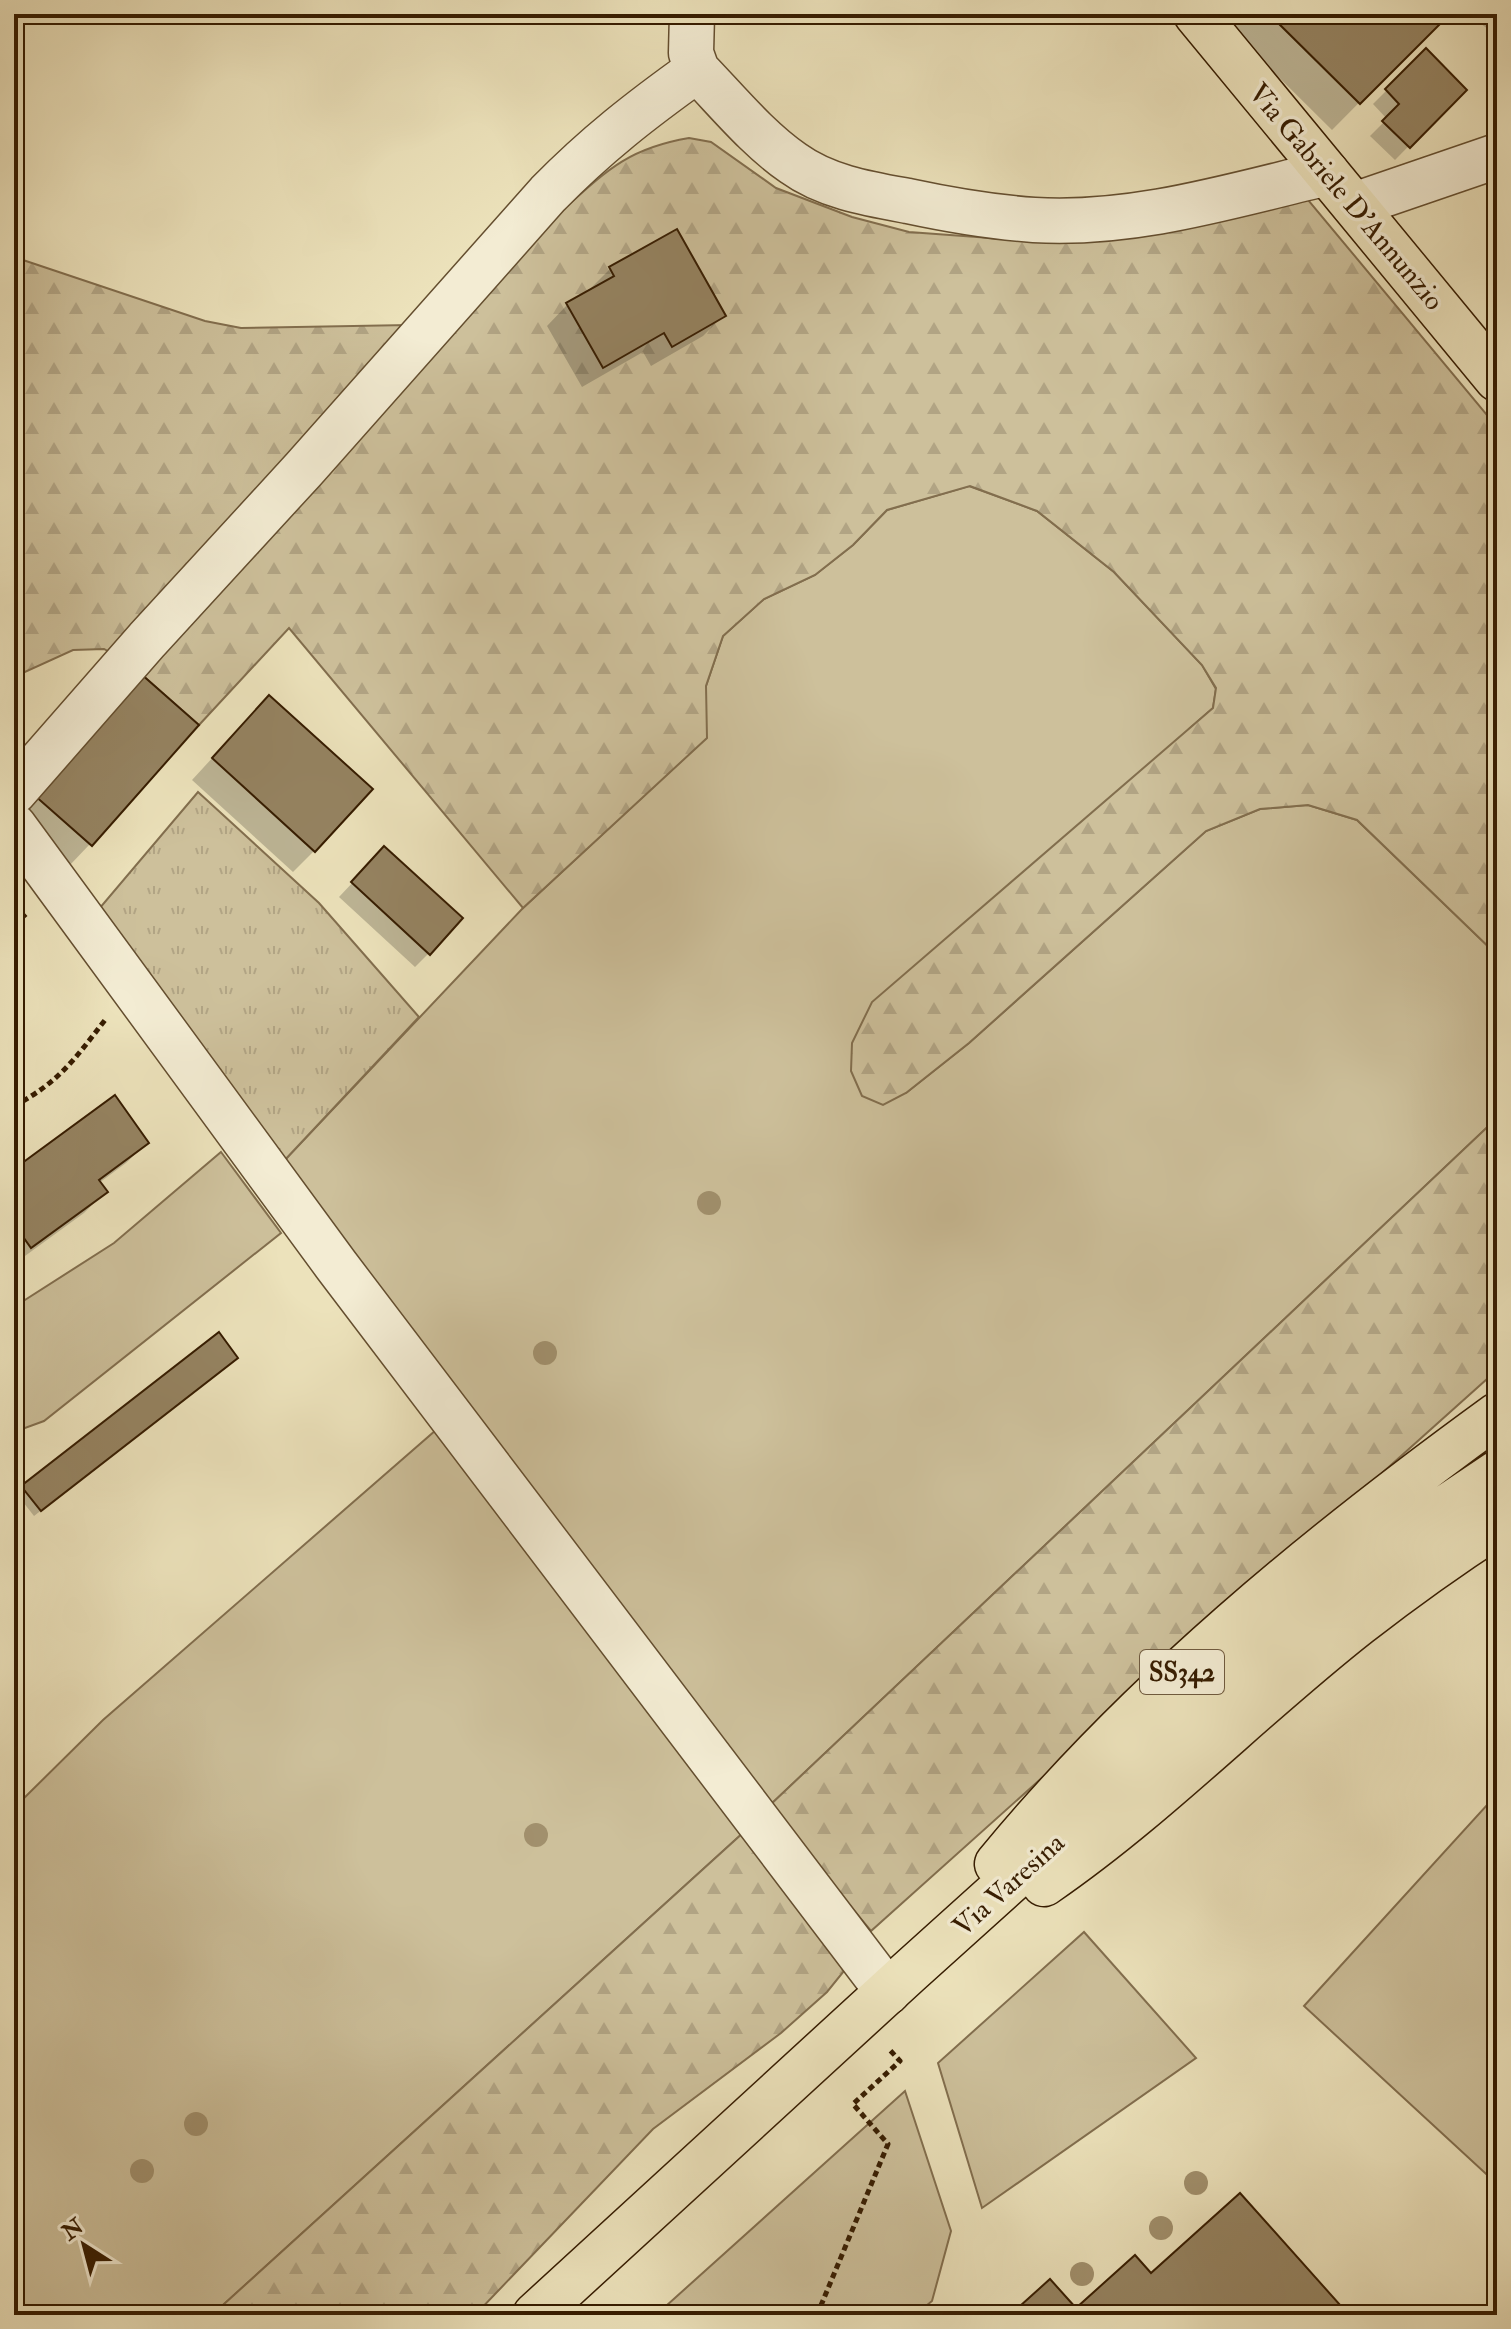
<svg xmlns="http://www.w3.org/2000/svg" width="1511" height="2329" font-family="'IM FELL Double Pica',serif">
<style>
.green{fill:#cdc09b;stroke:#826e4e;stroke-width:2}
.forest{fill:url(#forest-firs);stroke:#826e4e;stroke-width:2}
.park{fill:url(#park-tufts);stroke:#826e4e;stroke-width:2}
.shadow{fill:#0003}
.building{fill:#958361;stroke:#361c00;stroke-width:2}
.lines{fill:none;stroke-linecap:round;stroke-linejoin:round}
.minor-casing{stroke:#644e2f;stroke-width:47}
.major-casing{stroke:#361c00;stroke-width:47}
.path{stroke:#361c00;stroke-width:5;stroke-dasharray:6 4;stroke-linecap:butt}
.minor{stroke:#f3ecd3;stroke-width:44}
.major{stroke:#ece2bb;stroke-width:44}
.tree{fill:#a1906d}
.labels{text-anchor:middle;stroke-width:7;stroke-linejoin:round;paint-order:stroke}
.shield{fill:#f3ecd3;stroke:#6f5a3f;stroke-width:2}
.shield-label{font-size:26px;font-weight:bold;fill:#361c00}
.street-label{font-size:28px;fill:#361c00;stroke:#f3ecd3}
</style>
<defs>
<pattern id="forest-firs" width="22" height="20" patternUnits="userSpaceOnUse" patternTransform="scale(2)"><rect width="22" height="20" fill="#cdc09b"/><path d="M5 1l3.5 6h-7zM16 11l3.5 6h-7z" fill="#b1a484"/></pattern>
<pattern id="park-tufts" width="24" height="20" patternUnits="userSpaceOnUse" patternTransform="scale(2)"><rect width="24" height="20" fill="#cdc09b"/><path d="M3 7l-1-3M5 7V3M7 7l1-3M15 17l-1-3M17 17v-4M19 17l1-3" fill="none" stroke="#b1a484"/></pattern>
</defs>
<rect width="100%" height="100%" fill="#ece2bb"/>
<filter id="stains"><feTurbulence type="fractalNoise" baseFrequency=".0025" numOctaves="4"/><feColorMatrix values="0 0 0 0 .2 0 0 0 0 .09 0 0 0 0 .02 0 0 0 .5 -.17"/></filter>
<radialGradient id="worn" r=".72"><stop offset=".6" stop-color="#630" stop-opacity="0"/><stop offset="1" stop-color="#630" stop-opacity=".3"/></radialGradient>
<path class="green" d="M 969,486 L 1037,511 L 1114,572 L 1202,665 L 1216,689 L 1213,708 L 1189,729 L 906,1093 L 969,1043 L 1206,831 L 1260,809 L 1308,805 L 1357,820 L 1497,955 L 1497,1118 L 768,1807 L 282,1163 L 523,908 L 706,738 L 706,686 L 723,636 L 764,599 L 815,575 L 853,545 L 887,510 Z
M 221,1152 L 281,1233 L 44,1421 L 25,1428 L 14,1426 L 14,1307 L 114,1243 Z
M 436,1430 L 744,1832 L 212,2315 L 14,2315 L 14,1808 L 103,1720 Z
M 1497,1794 L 1497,2184 L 1304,2006 Z
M 1084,1932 L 1196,2058 L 982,2208 L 938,2063 Z
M 905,2091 L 951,2231 L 932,2301 L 915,2315 L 656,2315 Z"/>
<path class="forest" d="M 689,138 L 711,142 L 776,188 L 852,217 L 909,232 L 1004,239 L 1101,238 L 1304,195 L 1497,427 L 1497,955 L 1357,820 L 1308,805 L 1260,809 L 1206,831 L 969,1043 L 906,1093 L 883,1105 L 862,1096 L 851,1071 L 852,1043 L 872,1002 L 1213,708 L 1216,688 L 1202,665 L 1114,572 L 1037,511 L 970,486 L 887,510 L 853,545 L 815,575 L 764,599 L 723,636 L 706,686 L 707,738 L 523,908 L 289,628 L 199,725 L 132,666 L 565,208 C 608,169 630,148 689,138 Z
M 14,257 L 205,321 L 241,328 L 408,325 L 122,659 L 104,649 L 73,650 L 14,677 Z
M 1497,1118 L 1497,1370 L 871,1931 L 768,1807 Z
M 744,1832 L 848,1966 L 827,1992 L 781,2033 L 653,2129 L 475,2315 L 212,2315 Z"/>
<path class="park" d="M 198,792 L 319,903 L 419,1017 L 282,1163 L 93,916 Z"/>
<path class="shadow" d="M 1215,14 L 1447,14 L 1332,130 Z
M 1468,14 L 1497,14 L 1497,36 Z
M 1426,51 L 1464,90 L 1395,160 L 1370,136 L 1387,119 L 1373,104 Z
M 676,231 L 724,315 L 703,336 L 651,366 L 643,352 L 582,387 L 547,326 L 567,305 L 590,292 L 589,290 L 610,269 Z
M 112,690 L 90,844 L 70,865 L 14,815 Z
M 249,718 L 314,851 L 293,872 L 192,780 Z
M 371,863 L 429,953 L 415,967 L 339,897 Z
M 147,1143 L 126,1163 L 99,1183 L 105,1192 L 84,1213 L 14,1264 L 14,1171 Z
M 229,1364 L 34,1516 L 16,1493 L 23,1487 Z
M 1151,2276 L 1346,2315 L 1013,2315 L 1076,2311 Z"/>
<path class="building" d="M 1269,14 L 1450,14 L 1360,104 Z
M 1426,48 L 1467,90 L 1410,148 L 1382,121 L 1399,104 L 1385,89 Z
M 677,229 L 726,316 L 672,347 L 664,333 L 603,368 L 566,303 L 614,276 L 609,267 Z
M 132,666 L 199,725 L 92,846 L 25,787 Z
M 269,695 L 373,789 L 315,852 L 212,758 Z
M 384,846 L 463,918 L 430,955 L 351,882 Z
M 115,1095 L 149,1143 L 99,1180 L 108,1192 L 31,1248 L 14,1224 L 14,1169 Z
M 14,1224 L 22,1235 L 14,1241 Z
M 219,1332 L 238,1358 L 41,1511 L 21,1486 Z
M 1240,2193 L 1349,2315 L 1244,2315 L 1237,2306 L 1225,2315 L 1010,2315 L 1050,2279 L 1076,2308 L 1135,2255 L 1151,2273 Z"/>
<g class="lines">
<defs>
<path id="minor" d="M 692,14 L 691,53 L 697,70
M 1354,205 L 1497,156
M 14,792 L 147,640 L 304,469 L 548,194 C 596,145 641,110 697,70 C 728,102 757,138 793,163 C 826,187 869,194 908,201 C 950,210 991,217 1034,220 C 1133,226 1231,196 1327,173
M 14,826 L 336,1265 L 888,1992"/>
<path id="major" d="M 1196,14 L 1497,379
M 997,1864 C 1138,1692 1318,1545 1497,1415
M 1044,1884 C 1156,1807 1251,1708 1358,1624 C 1403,1589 1449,1556 1497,1525
M 535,2315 L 908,1973 L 1331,1592 L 1424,1522 L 1497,1473"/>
</defs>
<use href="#minor" class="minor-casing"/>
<use href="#major" class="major-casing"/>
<path class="path" d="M 14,925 L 27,913
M 14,1106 C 58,1083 75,1059 105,1020
M 817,2315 L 888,2144 L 853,2104 L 900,2061 L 888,2048"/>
<use href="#minor" class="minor"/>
<use href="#major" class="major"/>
</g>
<g class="tree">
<circle cx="709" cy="1203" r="12"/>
<circle cx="545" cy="1353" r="12"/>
<circle cx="536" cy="1835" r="12"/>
<circle cx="196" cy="2124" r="12"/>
<circle cx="142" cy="2171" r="12"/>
<circle cx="1196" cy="2183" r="12"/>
<circle cx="1161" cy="2228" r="12"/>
<circle cx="1082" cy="2274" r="12"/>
</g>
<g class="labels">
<rect class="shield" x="1140" y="1650" width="84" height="44" rx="6"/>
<g class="shield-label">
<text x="1182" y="1681">SS342</text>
</g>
<g class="street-label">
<text transform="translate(1347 196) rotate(50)" y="10">Via Gabriele D'Annunzio</text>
<text transform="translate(1008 1884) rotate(-42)" y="10">Via Varesina</text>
</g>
</g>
<rect width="1511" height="2329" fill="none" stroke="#ece2bb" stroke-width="48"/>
<rect x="16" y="16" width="1479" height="2297" fill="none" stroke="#361c00" stroke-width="4"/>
<rect x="24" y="24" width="1463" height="2281" fill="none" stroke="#361c00" stroke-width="2"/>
<g transform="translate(84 2245) rotate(324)" stroke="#f3ecd3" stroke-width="6" paint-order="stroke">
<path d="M0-6L14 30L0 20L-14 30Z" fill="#361c00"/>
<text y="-12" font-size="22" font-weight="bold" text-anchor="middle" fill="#361c00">N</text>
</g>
<rect width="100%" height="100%" filter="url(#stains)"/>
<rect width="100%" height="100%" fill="url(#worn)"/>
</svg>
